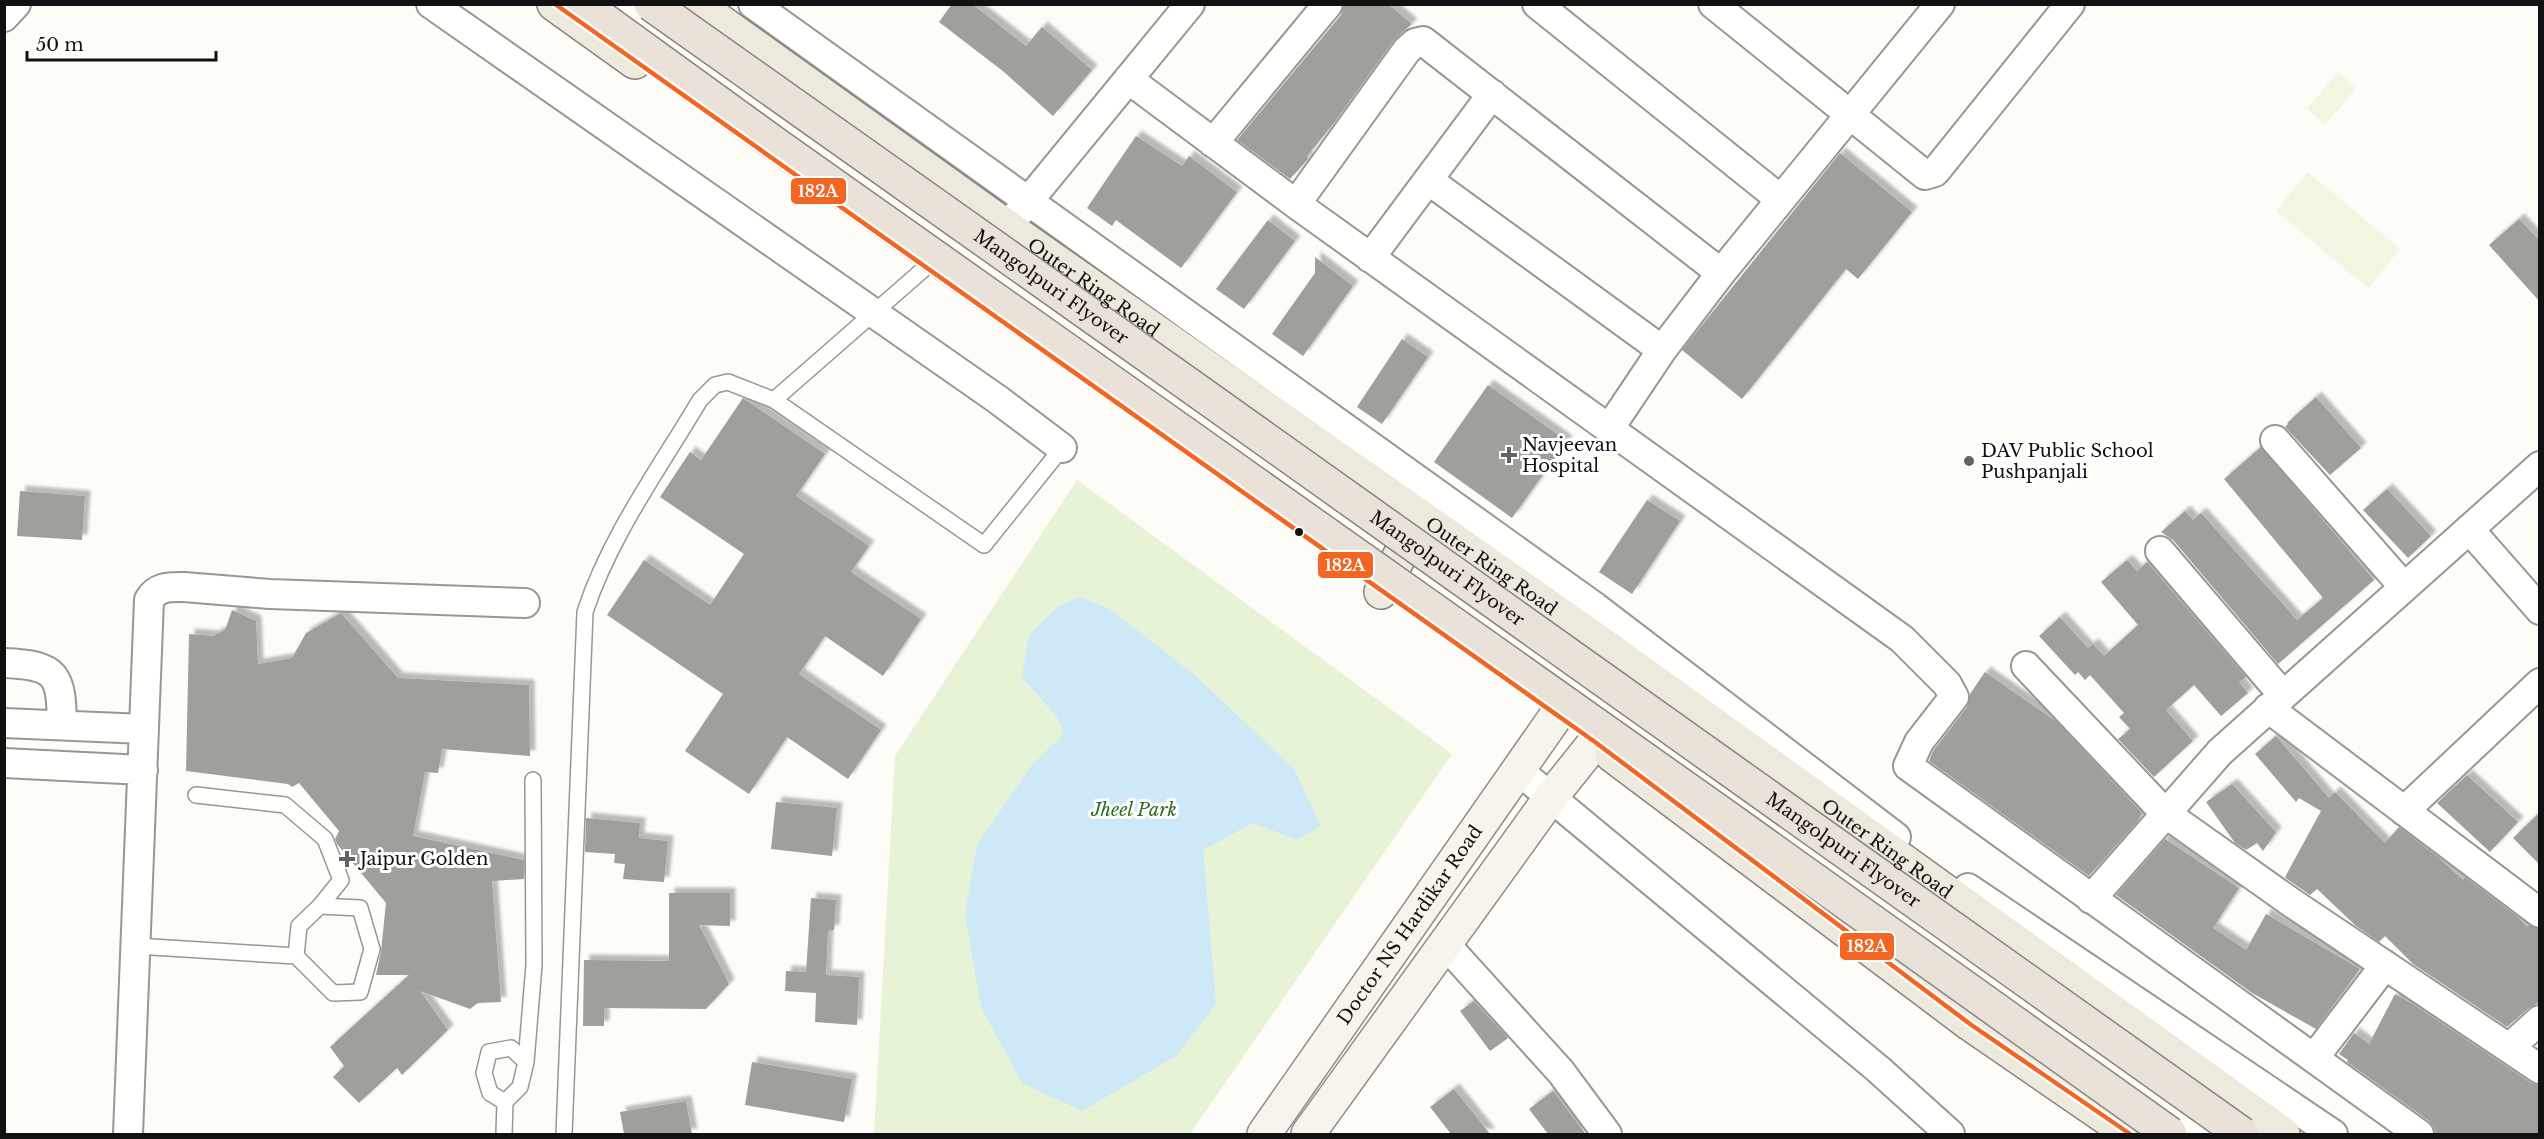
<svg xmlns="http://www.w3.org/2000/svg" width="2544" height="1139" font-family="'Libre Baskerville',serif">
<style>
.green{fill:#e7f3d7}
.pitch{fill:#f0f6e1}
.water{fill:#cde8f7}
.building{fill:#a19f9c;filter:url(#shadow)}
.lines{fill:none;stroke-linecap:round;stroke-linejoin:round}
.lane-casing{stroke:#979795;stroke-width:18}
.street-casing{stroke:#979795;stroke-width:32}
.secondary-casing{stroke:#8e8d8b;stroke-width:36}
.primary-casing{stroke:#858482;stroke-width:36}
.lane{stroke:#fffffe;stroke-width:15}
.street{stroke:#fffffe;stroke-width:28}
.secondary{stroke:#f6f4eb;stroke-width:33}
.primary{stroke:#ede9dc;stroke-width:33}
.highway-bridge-casing{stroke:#858482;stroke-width:36;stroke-linecap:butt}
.highway-bridge{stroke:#eae1d8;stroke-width:33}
.bus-1-casing{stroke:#fff;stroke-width:9}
.bus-1{stroke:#f26522;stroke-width:4.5}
.poi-dot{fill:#646362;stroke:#fff;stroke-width:2}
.bus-dot{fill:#111;stroke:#fff;stroke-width:2}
.labels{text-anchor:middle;stroke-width:6;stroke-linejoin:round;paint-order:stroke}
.street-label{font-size:18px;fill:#111;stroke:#fff}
.poi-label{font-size:18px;fill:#111;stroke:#fff;text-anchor:start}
.park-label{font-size:18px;font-style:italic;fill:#2f6b1f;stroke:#fff}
.line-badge{stroke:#fff;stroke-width:2}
.badge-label{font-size:16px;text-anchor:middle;font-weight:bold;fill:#fff}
</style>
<defs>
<filter id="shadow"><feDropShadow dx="5.5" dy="-5.5" stdDeviation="1.5" flood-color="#0004"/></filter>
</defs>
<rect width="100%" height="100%" fill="#fdfcf7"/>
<path class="green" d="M 1077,480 L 1452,754 L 1190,1134 L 874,1134 L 895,756 Z"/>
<path class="pitch" d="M 2338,72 L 2356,88 L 2325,125 L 2307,109 Z
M 2308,172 L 2400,249 L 2368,288 L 2276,211 Z"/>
<path class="water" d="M 1080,597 L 1110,609 L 1197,677 L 1294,769 L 1321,826 L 1297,840 L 1253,823 L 1203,850 L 1216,1004 L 1176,1056 L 1082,1111 L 1022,1083 L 981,1007 L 965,913 L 977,845 L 1031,766 L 1064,734 L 1058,718 L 1022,677 L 1029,635 L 1058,607 Z"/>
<path class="building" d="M 952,4 L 972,4 L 1026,46 L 1042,27 L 1092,70 L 1053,116 L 1004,72 L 939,22 Z
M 1344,4 L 1388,4 L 1412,24 L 1394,40 L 1334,123 L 1307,156 L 1308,159 L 1290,179 L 1237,140 L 1341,15 Z
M 1136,136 L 1182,166 L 1189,156 L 1237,192 L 1181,268 L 1116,220 L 1112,226 L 1087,208 Z
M 1840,153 L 1912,212 L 1858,279 L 1846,269 L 1742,399 L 1682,350 Z
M 2519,219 L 2540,241 L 2540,302 L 2489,245 Z
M 1268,220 L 1295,241 L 1244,309 L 1216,289 Z
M 1315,257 L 1353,286 L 1303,356 L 1272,334 L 1315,273 Z
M 1402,339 L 1428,357 L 1382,424 L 1357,407 Z
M 1488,385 L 1567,441 L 1512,518 L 1434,462 Z
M 2316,397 L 2361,448 L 2330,475 L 2285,427 L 2288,424 L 2287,423 Z
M 743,398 L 825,454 L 796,496 L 869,546 L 851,572 L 921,619 L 883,676 L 825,636 L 799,674 L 881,730 L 848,779 L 787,737 L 749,794 L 685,751 L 723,694 L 607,615 L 644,560 L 710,605 L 744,554 L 660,497 L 690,452 L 701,460 Z
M 2261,447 L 2374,580 L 2278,664 L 2173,540 L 2161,532 L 2185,511 L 2193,520 L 2201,513 L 2297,620 L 2323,598 L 2224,479 Z
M 2387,489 L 2431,536 L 2408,558 L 2363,510 Z
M 20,491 L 85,496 L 82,540 L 17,536 Z
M 1647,500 L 1680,521 L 1632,594 L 1599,572 Z
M 2127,560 L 2137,571 L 2147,562 L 2246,677 L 2239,682 L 2248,693 L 2221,716 L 2194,685 L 2166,710 L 2193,741 L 2154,777 L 2118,739 L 2130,729 L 2119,717 L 2124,713 L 2090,675 L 2085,680 L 2078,672 L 2075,675 L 2039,636 L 2060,617 L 2088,648 L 2093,644 L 2104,656 L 2138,625 L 2101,582 Z
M 232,610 L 256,621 L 258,664 L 292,658 L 306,633 L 341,613 L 398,678 L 529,685 L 530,756 L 442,749 L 438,773 L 425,772 L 413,836 L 524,860 L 524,879 L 492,881 L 501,1002 L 478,1003 L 470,1009 L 420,991 L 448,1030 L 402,1075 L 397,1068 L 359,1103 L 333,1077 L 344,1066 L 330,1047 L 409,975 L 376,975 L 381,951 L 386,903 L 337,844 L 335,839 L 339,831 L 299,783 L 292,787 L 288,784 L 186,771 L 189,634 L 213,636 L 225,630 Z
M 1985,672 L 2057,722 L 2142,813 L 2138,821 L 2089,876 L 1929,761 L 1933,751 L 1967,707 L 1970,694 Z
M 2276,736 L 2329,798 L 2335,792 L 2385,843 L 2399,827 L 2438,857 L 2463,880 L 2465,877 L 2518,917 L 2527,927 L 2529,925 L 2540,929 L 2540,1002 L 2529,1008 L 2507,1027 L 2413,964 L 2385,936 L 2379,942 L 2356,926 L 2317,889 L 2310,895 L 2287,879 L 2285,877 L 2321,811 L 2299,798 L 2296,802 L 2255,754 Z
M 2467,775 L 2518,822 L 2490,852 L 2437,803 Z
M 2232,784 L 2276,832 L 2263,851 L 2257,843 L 2246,850 L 2235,843 L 2206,802 Z
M 776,802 L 837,808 L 832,856 L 771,849 Z
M 2540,812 L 2540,865 L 2513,838 Z
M 586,818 L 640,823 L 639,838 L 668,841 L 664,882 L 623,879 L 625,864 L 614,863 L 615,854 L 585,852 Z
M 2165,839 L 2239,888 L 2213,928 L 2246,950 L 2266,914 L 2360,969 L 2316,1029 L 2252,993 L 2116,895 Z
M 669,893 L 730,893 L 730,926 L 699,925 L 729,984 L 706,1009 L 604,1008 L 604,1026 L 583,1026 L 584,960 L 669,961 Z
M 811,898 L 836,900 L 834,930 L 828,931 L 826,975 L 859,977 L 857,1025 L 815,1022 L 816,993 L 785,991 L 786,971 L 806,972 Z
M 2395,994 L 2413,1004 L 2531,1083 L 2540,1085 L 2540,1134 L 2435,1134 L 2434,1127 L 2429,1121 L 2347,1062 L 2348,1060 L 2339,1054 L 2354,1033 L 2369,1044 Z
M 1474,1001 L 1508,1038 L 1490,1051 L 1460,1011 Z
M 752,1062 L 852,1079 L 844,1122 L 745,1105 Z
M 1454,1089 L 1490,1134 L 1451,1134 L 1430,1107 Z
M 1553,1091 L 1586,1134 L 1548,1134 L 1529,1109 Z
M 686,1101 L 692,1134 L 624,1134 L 620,1112 Z"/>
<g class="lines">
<defs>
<path id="lane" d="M 774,400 L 984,545 L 1062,448
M 196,795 L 285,805 L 325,839 L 341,880 L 320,906
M 136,946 L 296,956 L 333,993 L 360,992 L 372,949 L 360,908 L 320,906 L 299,926 L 296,956
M 526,1062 L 534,965 L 533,780
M 504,1134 L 505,1102 L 520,1087 L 526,1062 L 511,1048 L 489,1052 L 484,1073 L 490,1093 L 505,1102
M 564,1134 L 585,612 C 610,536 659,469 700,400 L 715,385 L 728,382 L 774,400 L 925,268"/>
<path id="street" d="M 431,4 L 997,399 L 1062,448
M 753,4 L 1595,607 L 1896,837
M 1537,4 L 1780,199
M 1713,4 L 1925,175 L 1935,172 L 2070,4
M 4,17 L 16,4
M 1128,79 L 1296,204 L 1902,639 L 1947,684 L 1954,697 L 1919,742 L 1908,766 L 2419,1134
M 1213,143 L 1328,4
M 1428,180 L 1662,350 L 1721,273 L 1940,4
M 1296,204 L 1407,50 L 1415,43 L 1423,41 L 1721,273
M 1016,216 L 1190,4
M 1370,258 L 1492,94
M 1609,429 L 1662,350
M 2275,440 L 2404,587
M 2469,529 L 2540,610
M 2160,551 L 2282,694
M 4,663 C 58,665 61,675 62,725
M 2026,666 L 2165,813 L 2292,903 L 2540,1069
M 2268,708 L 2540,913
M 4,723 L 144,729
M 4,763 L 143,770
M 1519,771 L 1878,1069 L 1950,1134
M 2404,811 L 2540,683
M 1968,888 L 2333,1134
M 2091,899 L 2220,752 L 2540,466
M 1445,944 L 1561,1072 L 1607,1134
M 2509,1048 L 2540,1020
M 2314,1058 L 2385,965
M 128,1134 L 149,600 C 157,586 170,587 184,587 L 270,594 L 525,603"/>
<g id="secondary">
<path id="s1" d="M 1264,1134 L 1556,716"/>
<path d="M 1308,1134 L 1551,797 L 1595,742"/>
</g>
<g id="primary">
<path d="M 554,4 L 635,62"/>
<path id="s2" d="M 696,4 L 1007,227 L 1602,644 L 2283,1134"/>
<path d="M 1381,592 L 1420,516"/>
<path d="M 1612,755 L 1970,1024 L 2130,1134"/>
</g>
</defs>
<use href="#lane" class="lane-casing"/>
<use href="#street" class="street-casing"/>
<use href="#secondary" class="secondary-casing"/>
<use href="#primary" class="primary-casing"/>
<use href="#lane" class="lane"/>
<use href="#street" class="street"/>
<use href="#secondary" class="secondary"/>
<use href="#primary" class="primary"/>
<defs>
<g id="highway-bridge">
<path d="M 582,4 L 774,143 L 1729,819 L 2170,1134"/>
<path id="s3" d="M 651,4 L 1192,387 L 2242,1134"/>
</g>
</defs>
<use href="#highway-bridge" class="highway-bridge-casing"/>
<use href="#highway-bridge" class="highway-bridge"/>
<defs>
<path id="bus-1" d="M 555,4 L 1595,742 L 1970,1024 L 2130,1134"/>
</defs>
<use href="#bus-1" class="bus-1-casing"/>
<use href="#bus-1" class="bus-1"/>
</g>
<g class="poi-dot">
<path d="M1506 446h6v6h6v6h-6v6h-6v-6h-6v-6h6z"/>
<circle cx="1969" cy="461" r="6"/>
<path d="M344 850h6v6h6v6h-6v6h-6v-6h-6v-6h6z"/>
</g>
<circle class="bus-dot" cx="1299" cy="532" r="5"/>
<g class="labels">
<g class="street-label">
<text dy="6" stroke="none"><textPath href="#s3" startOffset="490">Mangolpuri Flyover</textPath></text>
<text dy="6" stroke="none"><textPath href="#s2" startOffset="488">Outer Ring Road</textPath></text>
<text dy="6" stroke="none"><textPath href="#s2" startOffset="974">Outer Ring Road</textPath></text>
<text dy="6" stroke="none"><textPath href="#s3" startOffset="976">Mangolpuri Flyover</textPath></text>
<text dy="6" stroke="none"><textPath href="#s2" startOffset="1460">Outer Ring Road</textPath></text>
<text dy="6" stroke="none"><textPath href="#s3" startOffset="1462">Mangolpuri Flyover</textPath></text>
<text dy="6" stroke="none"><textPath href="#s1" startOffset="255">Doctor NS Hardikar Road</textPath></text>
</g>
<g class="poi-label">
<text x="1522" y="451">Navjeevan<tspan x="1522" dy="21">Hospital</tspan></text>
<text x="1981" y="457">DAV Public School<tspan x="1981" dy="21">Pushpanjali</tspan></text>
<text x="360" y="865">Jaipur Golden</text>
</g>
<g class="park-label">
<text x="1134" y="816">Jheel Park</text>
</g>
</g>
<g class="line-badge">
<rect x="790" y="177" width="57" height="28" rx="6" fill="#f26522"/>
<rect x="1317" y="551" width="57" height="28" rx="6" fill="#f26522"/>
<rect x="1839" y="932" width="56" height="29" rx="6" fill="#f26522"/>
</g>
<g class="badge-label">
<text x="818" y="197">182A</text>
<text x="1345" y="571">182A</text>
<text x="1867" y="952">182A</text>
</g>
<rect width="2544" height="1139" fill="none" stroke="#111111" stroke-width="12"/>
<path d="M27 51v9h189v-9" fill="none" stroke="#111111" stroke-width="3"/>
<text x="36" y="51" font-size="18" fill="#111111" stroke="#ffffff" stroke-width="4.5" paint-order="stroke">50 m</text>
</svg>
